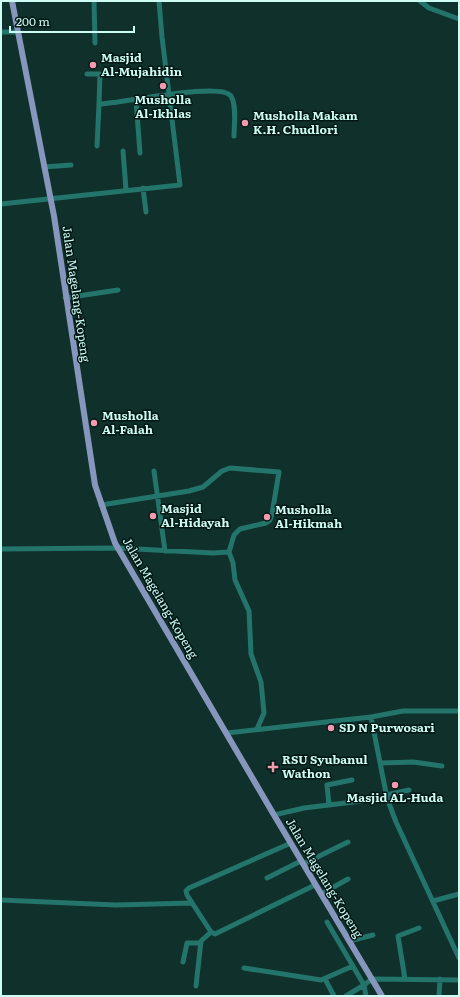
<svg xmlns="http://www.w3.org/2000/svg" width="460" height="997" font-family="Literata,serif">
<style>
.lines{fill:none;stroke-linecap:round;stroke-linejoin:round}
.minor{stroke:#23746a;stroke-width:5}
.major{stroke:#8796bd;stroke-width:6}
.poi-dot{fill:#f29ab0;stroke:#021714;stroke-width:1.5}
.labels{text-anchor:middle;stroke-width:3;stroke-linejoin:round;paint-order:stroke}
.poi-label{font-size:12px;font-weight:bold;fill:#cdfcf4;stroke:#021714;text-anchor:start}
.street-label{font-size:12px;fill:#cdfcf4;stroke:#021714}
</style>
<rect width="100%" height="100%" fill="#10302c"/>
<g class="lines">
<path class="minor" d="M 94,1 L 95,43
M 420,1 L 429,8 L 459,19
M 1,32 L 18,32
M 87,74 L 100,74 L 99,104
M 136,100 L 140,153
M 97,146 L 99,104 C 120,104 221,81 231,96 C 237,106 234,125 234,136
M 123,151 L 126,190
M 44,167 L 71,165
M 143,188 L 146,212
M 1,204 L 180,185 L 162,37 L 159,1
M 65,298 L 118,290
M 154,471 L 165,551
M 101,505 L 189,491 L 203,487 L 222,471 L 230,468 L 279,472 L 272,514 L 270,520 L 266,523 L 240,529 L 234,535 L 229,552 L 233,563 L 235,580 L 249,611 L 251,654 L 261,682 L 264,713 L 257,729
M 1,549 L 117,548 L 213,553 L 229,552
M 371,717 L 403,711 L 459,711
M 227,733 L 371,717 L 387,798 L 396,822 L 459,958
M 381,763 L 413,762 L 442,766
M 386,795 L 409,790
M 329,805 L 327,785 L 352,780
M 274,815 L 304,808 L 387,798
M 291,843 L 189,888 L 186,891 L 187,895 L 211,932 L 215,934 L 315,885
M 303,864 L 348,842
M 267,878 L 301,861
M 321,894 L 348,879
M 1,900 L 116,905 L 192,903
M 433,901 L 459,894
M 327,922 L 364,985 L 346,996
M 349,941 L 373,935
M 183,962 L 187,943 L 201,943
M 244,968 L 321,980 L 353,966
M 325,979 L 334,996
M 405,979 L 398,936 L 419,928
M 196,986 L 201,941 L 211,932
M 366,996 L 364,985 L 372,979 L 459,980
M 439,996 L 440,979"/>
<path class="major" d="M 12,1 L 54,216 L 95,485 L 115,543 L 274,815 L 382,996"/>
</g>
<g class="poi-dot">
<circle cx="93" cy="65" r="4"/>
<circle cx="163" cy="86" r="4"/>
<circle cx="245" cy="123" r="4"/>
<circle cx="94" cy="423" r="4"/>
<circle cx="153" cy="516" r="4"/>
<circle cx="267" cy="517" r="4"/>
<circle cx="331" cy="728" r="4"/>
<path d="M271 761h4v4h4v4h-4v4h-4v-4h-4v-4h4z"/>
<circle cx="395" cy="785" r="4"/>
</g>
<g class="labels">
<g class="poi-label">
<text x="101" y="62">Masjid<tspan x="101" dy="14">Al-Mujahidin</tspan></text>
<text x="163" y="104" text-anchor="middle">Musholla<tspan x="163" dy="14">Al-Ikhlas</tspan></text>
<text x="253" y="120">Musholla Makam<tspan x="253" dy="14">K.H. Chudlori</tspan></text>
<text x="102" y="420">Musholla<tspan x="102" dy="14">Al-Falah</tspan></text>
<text x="161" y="513">Masjid<tspan x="161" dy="14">Al-Hidayah</tspan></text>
<text x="275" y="514">Musholla<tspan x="275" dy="14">Al-Hikmah</tspan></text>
<text x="339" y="732">SD N Purwosari</text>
<text x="282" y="764">RSU Syubanul<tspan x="282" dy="14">Wathon</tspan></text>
<text x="395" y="802" text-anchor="middle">Masjid AL-Huda</text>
</g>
<g class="street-label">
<text transform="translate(76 294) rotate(82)" y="4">Jalan Magelang-Kopeng</text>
<text transform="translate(160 598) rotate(60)" y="4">Jalan Magelang-Kopeng</text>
<text transform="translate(324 878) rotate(59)" y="4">Jalan Magelang-Kopeng</text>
</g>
</g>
<rect width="460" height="997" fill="none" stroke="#cdfcf4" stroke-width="4"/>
<path d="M10 26v6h124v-6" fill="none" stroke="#cdfcf4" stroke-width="2"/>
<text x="16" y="26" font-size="12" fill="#cdfcf4" stroke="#021714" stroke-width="3" paint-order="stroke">200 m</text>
</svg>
